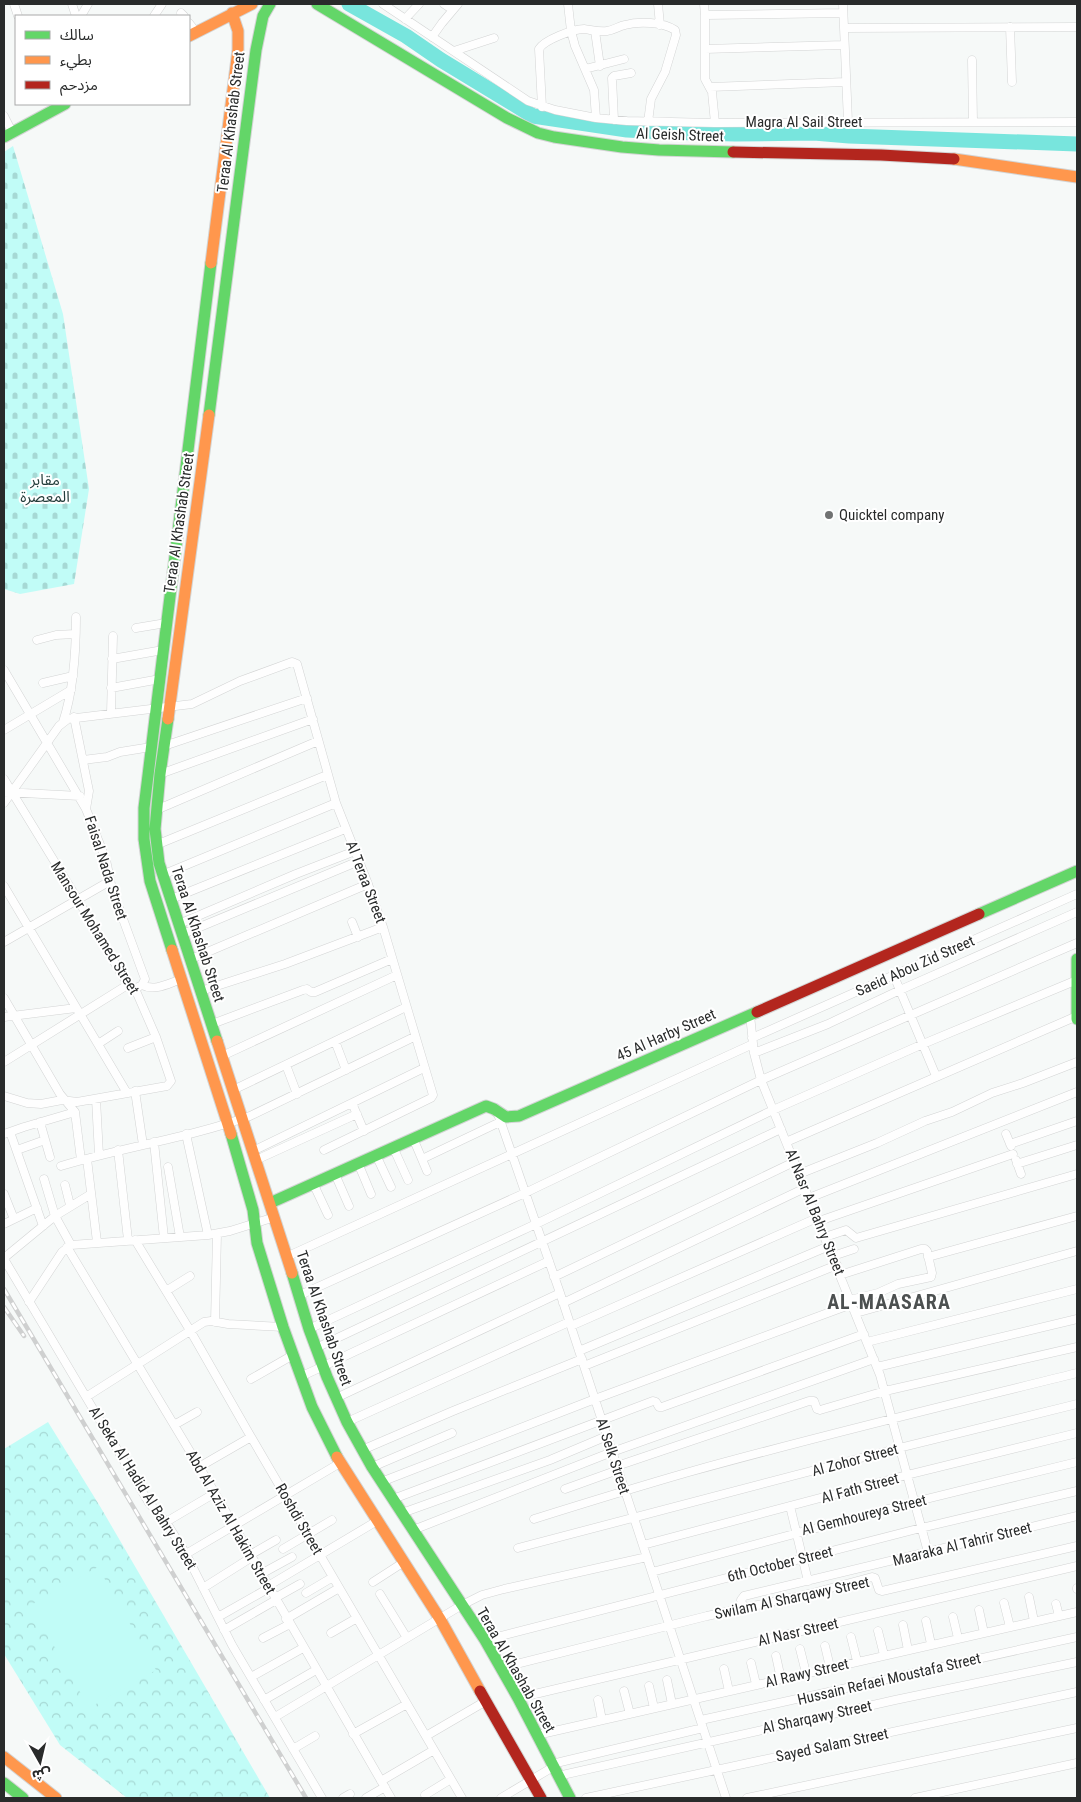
<svg xmlns="http://www.w3.org/2000/svg" width="1081" height="1802" font-family="'Roboto Condensed','Noto Sans Arabic',sans-serif">
<style>
.cemetery{fill:url(#cemetery-stones)}
.park{fill:url(#park-crowns)}
.garden{fill:#c1fcf7}
.lines{fill:none;stroke-linecap:round;stroke-linejoin:round}
.river{stroke:#78e5dd;stroke-width:15}
.street-casing{stroke:#d3d4d4;stroke-width:9}
.fast-casing{stroke:#d3d4d4;stroke-width:13}
.slow-casing{stroke:#d3d4d4;stroke-width:13}
.jam-casing{stroke:#d3d4d4;stroke-width:13}
.street{stroke:#fefefe;stroke-width:8}
.fast{stroke:#63d668;stroke-width:11}
.slow{stroke:#ff974d;stroke-width:11}
.jam{stroke:#b3261e;stroke-width:11}
.rail-casing{stroke:#cfd0d0;stroke-width:4.5}
.rail{stroke:#fff;stroke-width:2.5;stroke-dasharray:8;stroke-linecap:butt}
.poi-dot{fill:#717373;stroke:#fff;stroke-width:2}
.labels{text-anchor:middle;stroke-width:4;stroke-linejoin:round;paint-order:stroke}
.street-label{font-size:15px;fill:#292b2b;stroke:#fff}
.park-label{font-size:15px;fill:#253e3c;stroke:#fff}
.poi-label{font-size:15px;fill:#292b2b;stroke:#fff;text-anchor:start}
.district-label{font-size:20px;font-weight:bold;letter-spacing:1px;fill:#4c5050;stroke:#fff}
</style>
<defs>
<pattern id="cemetery-stones" width="16" height="16" patternUnits="userSpaceOnUse" patternTransform="scale(1.25)"><rect width="16" height="16" fill="#c1fcf7"/><path d="M2 7V4a2 2 0 0 1 4 0v3zM10 15v-3a2 2 0 0 1 4 0v3z" fill="#a6d8d4"/></pattern>
<pattern id="park-crowns" width="20" height="18" patternUnits="userSpaceOnUse" patternTransform="scale(1.25)"><rect width="20" height="18" fill="#c1fcf7"/><path d="M2 6a3 3 0 1 1 6 0M12 15a3 3 0 1 1 6 0" fill="none" stroke="#a6d8d4"/></pattern>
</defs>
<rect width="100%" height="100%" fill="#f6f9f8"/>
<path class="cemetery" d="M 13,146 L 63,314 L 89,489 L 74,584 L 20,594 L 4,589 L 4,152 Z"/>
<path class="park" d="M 48,1422 L 101,1508 L 270,1798 L 127,1798 L 60,1745 L 4,1654 L 4,1449 Z"/>
<path class="garden" d="M 98,1567 L 156,1670 L 89,1708 L 31,1605 Z"/>
<g class="lines">
<path class="river" d="M 349,4 L 406,36 L 441,60 L 533,116 L 627,130 L 664,132 L 735,134 L 814,133 L 849,136 L 1077,144"/>
<defs>
<path id="street" d="M 14,4 L 18,16
M 72,4 L 76,16
M 383,4 L 528,101 L 555,110 L 596,118 L 627,121 L 715,123 L 1077,122
M 444,4 L 453,10
M 568,4 L 571,31 L 575,46 L 594,90 L 596,118
M 658,4 L 660,25
M 704,4 L 705,15
M 843,4 L 848,122
M 181,13 L 184,16
M 81,16 L 88,4
M 154,16 L 162,4
M 405,19 L 419,4
M 189,23 L 196,32
M 1010,27 L 1012,82
M 844,28 L 1077,27
M 595,31 L 600,66
M 432,37 L 442,23 L 458,4
M 705,49 L 844,45
M 454,51 L 494,38
M 972,60 L 973,122
M 585,69 L 624,59
M 710,87 L 846,82
M 542,107 L 539,49 C 544,40 573,29 584,29 C 592,30 599,32 607,31 C 614,30 619,26 625,25 C 639,21 663,22 675,30 L 676,35 L 665,72 L 651,99 L 648,122
M 4,116 L 12,132
M 614,120 L 612,78 L 614,76 L 631,73
M 715,123 L 712,92 L 705,79 L 705,15 L 843,13
M 136,628 L 166,623
M 37,640 L 56,635 L 75,634
M 112,659 L 163,650
M 4,670 L 86,809 L 106,860 L 112,889 L 145,979 L 142,985 L 134,989
M 43,683 L 73,676
M 111,688 L 160,679
M 111,713 L 113,636
M 74,717 L 89,791 L 86,809
M 63,722 C 74,689 76,652 76,617
M 4,730 L 71,690
M 164,746 L 307,698
M 83,760 L 107,757 L 120,752 L 151,747
M 160,774 L 313,719
M 4,779 L 78,900 L 123,977 L 136,991 L 156,1037 L 171,1081 L 167,1086 L 77,1102 L 62,1100 L 41,1104 L 27,1103 L 4,1096
M 4,792 L 80,796
M 4,803 L 59,726 L 68,719 L 192,704 L 240,681 L 292,662 L 297,664 L 336,803 L 368,884 L 383,927 L 433,1095 L 431,1098 L 324,1150
M 156,810 L 318,741
M 156,845 L 327,775
M 162,875 L 336,803
M 4,886 L 127,1093
M 171,899 L 345,829
M 352,922 L 358,937
M 179,924 L 296,874 L 355,851
M 183,934 L 359,861
M 4,942 L 110,881
M 191,959 L 368,884
M 894,976 L 936,1076
M 142,985 C 155,992 169,983 182,979
M 201,991 L 285,964 L 383,927
M 4,998 L 60,1094 L 75,1112 L 81,1160
M 750,1015 L 754,1053 L 761,1080 L 880,1375 L 928,1552
M 4,1017 L 76,1008
M 212,1024 L 303,990 L 307,989 L 311,992 L 315,992 L 392,959
M 752,1038 L 1077,894
M 335,1041 L 346,1070
M 98,1044 L 118,1031
M 128,1048 L 156,1037
M 754,1053 L 828,1024 L 900,990 L 1077,912
M 222,1056 L 397,975
M 4,1062 L 129,984
M 286,1065 L 297,1094
M 233,1090 L 406,1007
M 135,1091 L 143,1145
M 96,1099 L 99,1155
M 352,1103 L 364,1131
M 498,1114 L 560,1293 L 726,1798
M 40,1122 L 50,1157
M 10,1132 L 43,1226
M 4,1134 L 24,1127 L 75,1112
M 186,1134 L 208,1235
M 1006,1134 L 1011,1146
M 413,1138 L 427,1171
M 154,1142 L 164,1238
M 786,1142 L 1077,1016
M 1010,1144 L 1077,1121
M 393,1147 L 408,1180
M 17,1150 L 45,1140
M 118,1150 L 128,1240
M 253,1151 L 424,1068
M 376,1155 L 391,1187
M 87,1159 L 97,1242
M 422,1159 L 500,1122
M 256,1160 L 357,1114
M 1016,1160 L 1021,1174
M 358,1163 L 371,1194
M 1017,1164 L 1077,1145
M 61,1166 C 124,1147 188,1138 250,1116 L 414,1037
M 168,1167 L 180,1237
M 335,1174 L 349,1206
M 799,1174 L 877,1143 L 925,1121 L 952,1112 L 992,1093 L 1023,1083 L 1077,1062
M 44,1179 L 55,1216 L 71,1245
M 313,1183 L 328,1215
M 65,1185 L 70,1205
M 4,1194 L 14,1219
M 809,1198 L 1077,1092
M 819,1221 L 1013,1154
M 4,1224 L 37,1208
M 825,1237 L 846,1230 L 856,1238 L 1077,1174
M 135,1240 L 191,1332 L 247,1430 L 462,1798
M 67,1247 L 215,1493 L 391,1798
M 833,1256 L 854,1249
M 286,1257 L 753,1044
M 928,1257 L 1077,1216
M 4,1258 L 55,1216 L 91,1194
M 4,1259 L 149,1503 L 166,1522 L 186,1554 L 232,1645 L 322,1798
M 840,1275 L 921,1249 L 925,1249 L 927,1251 L 932,1273 L 931,1277 L 898,1284 L 878,1293 L 850,1300
M 554,1277 L 794,1162
M 166,1291 L 190,1276
M 298,1296 L 525,1193 L 761,1080 L 1077,943
M 29,1302 L 62,1252 L 71,1245 L 208,1235 L 230,1231 L 275,1217
M 563,1303 L 805,1188
M 856,1313 L 1077,1251
M 215,1322 L 217,1234
M 571,1326 L 817,1218
M 309,1329 L 536,1224 L 773,1110 L 923,1044 L 1077,980
M 867,1342 L 1077,1289
M 316,1348 L 781,1129
M 579,1351 L 829,1246
M 584,1366 L 837,1265
M 877,1367 L 1077,1319
M 300,1377 L 549,1261
M 251,1379 L 293,1355
M 86,1397 L 204,1322 L 211,1321 L 228,1324 L 283,1327
M 336,1398 L 560,1293
M 347,1422 L 569,1322
M 174,1425 L 197,1412
M 362,1450 L 453,1411 L 582,1359
M 617,1466 L 809,1401 L 814,1401 L 817,1409 L 820,1410 L 885,1391 L 1077,1347
M 199,1467 L 251,1437
M 372,1467 L 452,1433
M 381,1482 L 595,1399 L 852,1304
M 565,1489 L 618,1470
M 393,1499 L 653,1401 L 656,1402 L 659,1407 L 662,1407 L 864,1334
M 790,1506 L 808,1581
M 402,1513 L 550,1460 L 607,1436
M 534,1519 C 585,1503 637,1487 689,1472 C 818,1436 948,1405 1077,1373
M 166,1522 L 215,1493
M 413,1530 L 612,1452 L 874,1359
M 643,1545 L 907,1475 L 1077,1433
M 518,1548 L 899,1448 L 1077,1404
M 283,1549 L 332,1520
M 186,1554 L 340,1463
M 250,1555 L 276,1540
M 652,1572 L 914,1502 L 1077,1462
M 261,1574 L 292,1557
M 373,1582 L 404,1562
M 268,1586 L 377,1521
M 203,1588 L 252,1557
M 1077,1588 L 1077,1589
M 306,1593 L 333,1577
M 380,1594 L 407,1638
M 1029,1597 L 1034,1621
M 275,1598 L 300,1584
M 1004,1603 L 1010,1627
M 1056,1604 L 1059,1616
M 744,1609 L 741,1600 L 744,1596 L 1077,1516
M 979,1610 L 984,1633
M 218,1617 L 269,1588
M 953,1617 L 958,1638
M 286,1619 L 339,1588
M 926,1621 L 931,1644
M 903,1625 L 908,1650
M 224,1630 L 276,1600
M 878,1631 L 884,1655
M 331,1633 L 357,1618
M 851,1637 L 857,1661
M 263,1638 L 290,1624
M 485,1640 L 921,1528 L 1077,1491
M 825,1646 L 830,1667
M 800,1649 L 806,1673
M 776,1656 L 781,1679
M 751,1663 L 756,1684
M 501,1668 L 707,1616 L 809,1594 L 872,1577 L 875,1578 L 879,1590 L 882,1591 L 1077,1546
M 724,1669 L 729,1691
M 251,1677 L 303,1648
M 667,1680 L 672,1704
M 649,1686 L 654,1708
M 624,1691 L 630,1714
M 518,1698 L 1077,1566
M 264,1700 L 316,1670
M 598,1700 L 602,1720
M 275,1717 L 462,1605 L 482,1595 L 504,1589 L 647,1557
M 701,1720 L 1077,1637
M 353,1734 L 407,1704
M 537,1735 L 1077,1612
M 426,1736 L 486,1701
M 293,1749 L 315,1736
M 552,1764 L 703,1728
M 558,1776 L 895,1700 L 1077,1662
M 381,1781 L 434,1750
M 425,1795 L 451,1779
M 343,1798 L 350,1794
M 366,1798 L 385,1787
M 501,1798 L 553,1767
M 586,1798 L 1077,1692
M 747,1798 L 1077,1728
M 915,1798 L 1077,1763"/>
<path id="fast" d="M 317,4 L 507,118 L 538,133 L 554,137 L 622,147 L 659,150 L 733,152
M 4,137 L 65,104
M 209,415 L 256,50 L 263,16 L 270,4
M 168,719 L 160,774 L 155,829 L 159,863 L 217,1041
M 979,914 L 1077,871
M 172,950 L 150,881 L 144,839 L 144,808 L 211,263
M 1077,959 L 1077,1019
M 231,1134 L 253,1210 L 257,1243 L 283,1327 L 312,1407 L 337,1457
M 270,1203 L 486,1106 L 494,1109 L 506,1117 L 519,1116 L 757,1012
M 292,1273 L 309,1329 L 327,1377 L 347,1422 L 372,1467 L 485,1640 L 518,1698 L 570,1798
M 4,1783 L 23,1798"/>
<path id="slow" d="M 189,36 L 252,4
M 954,159 L 1077,177
M 211,263 L 238,50 L 238,31 L 232,13
M 168,719 L 209,415
M 172,950 L 231,1134
M 217,1041 L 292,1273
M 337,1457 L 440,1619 L 480,1691
M 4,1757 L 56,1798"/>
<path id="jam" d="M 733,152 L 881,155 L 954,159
M 757,1012 L 979,914
M 480,1691 L 541,1798"/>
</defs>
<use href="#street" class="street-casing"/>
<use href="#fast" class="fast-casing"/>
<use href="#slow" class="slow-casing"/>
<use href="#jam" class="jam-casing"/>
<use href="#street" class="street"/>
<use href="#fast" class="fast"/>
<use href="#slow" class="slow"/>
<use href="#jam" class="jam"/>
<defs>
<path id="rail" d="M 4,1289 L 306,1798
M 4,1307 L 24,1336"/>
</defs>
<use href="#rail" class="rail-casing"/>
<use href="#rail" class="rail"/>
</g>
<circle class="poi-dot" cx="829" cy="515" r="5"/>
<g class="labels">
<g class="street-label">
<text transform="translate(231 122) rotate(-83)" y="5">Teraa Al Khashab Street</text>
<text x="804" y="127">Magra Al Sail Street</text>
<text transform="translate(680 135) rotate(2)" y="5">Al Geish Street</text>
<text transform="translate(179 523) rotate(-82)" y="5">Teraa Al Khashab Street</text>
<text transform="translate(106 868) rotate(72)" y="5">Faisal Nada Street</text>
<text transform="translate(366 882) rotate(69)" y="5">Al Teraa Street</text>
<text transform="translate(95 928) rotate(58)" y="5">Mansour Mohamed Street</text>
<text transform="translate(198 934) rotate(72)" y="5">Teraa Al Khashab Street</text>
<text transform="translate(915 966) rotate(-24)" y="5">Saeid Abou Zid Street</text>
<text transform="translate(666 1035) rotate(-24)" y="5">45 Al Harby Street</text>
<text transform="translate(815 1212) rotate(68)" y="5">Al Nasr Al Bahry Street</text>
<text transform="translate(324 1318) rotate(71)" y="5">Teraa Al Khashab Street</text>
<text transform="translate(613 1456) rotate(72)" y="5">Al Selk Street</text>
<text transform="translate(855 1460) rotate(-15)" y="5">Al Zohor Street</text>
<text transform="translate(143 1488) rotate(58)" y="5">Al Seka Al Hadid Al Bahry Street</text>
<text transform="translate(860 1488) rotate(-15)" y="5">Al Fath Street</text>
<text transform="translate(864 1515) rotate(-14)" y="5">Al Gemhoureya Street</text>
<text transform="translate(299 1519) rotate(60)" y="5">Roshdi Street</text>
<text transform="translate(231 1522) rotate(60)" y="5">Abd Al Aziz Al Hakim Street</text>
<text transform="translate(962 1544) rotate(-14)" y="5">Maaraka Al Tahrir Street</text>
<text transform="translate(780 1564) rotate(-14)" y="5">6th October Street</text>
<text transform="translate(792 1598) rotate(-12)" y="5">Swilam Al Sharqawy Street</text>
<text transform="translate(798 1632) rotate(-13)" y="5">Al Nasr Street</text>
<text transform="translate(516 1670) rotate(60)" y="5">Teraa Al Khashab Street</text>
<text transform="translate(807 1673) rotate(-13)" y="5">Al Rawy Street</text>
<text transform="translate(889 1679) rotate(-13)" y="5">Hussain Refaei Moustafa Street</text>
<text transform="translate(817 1717) rotate(-12)" y="5">Al Sharqawy Street</text>
<text transform="translate(832 1745) rotate(-12)" y="5">Sayed Salam Street</text>
</g>
<g class="park-label">
<text x="45" y="485">مقابر<tspan x="45" dy="17">المعصرة</tspan></text>
</g>
<g class="poi-label">
<text x="839" y="520">Quicktel company</text>
</g>
<g class="district-label">
<text x="889" y="1309">AL-MAASARA</text>
</g>
</g>
<rect width="1081" height="1802" fill="none" stroke="#292b2b" stroke-width="10"/>
<rect x="15" y="15" width="175" height="90" fill="#ffffff" stroke="#a9aaaa"/>
<rect x="25" y="31" width="25" height="8" fill="#63d668" stroke="#a9aaaa"/>
<text x="60" y="40" font-size="15" fill="#292b2b">سالك</text>
<rect x="25" y="56" width="25" height="8" fill="#ff974d" stroke="#a9aaaa"/>
<text x="60" y="65" font-size="15" fill="#292b2b">بطيء</text>
<rect x="25" y="81" width="25" height="8" fill="#b3261e" stroke="#a9aaaa"/>
<text x="60" y="90" font-size="15" fill="#292b2b">مزدحم</text>
<g transform="translate(40 1762) rotate(172)" stroke="#ffffff" stroke-width="4" paint-order="stroke">
<path d="M0-4L9 19L0 12L-9 19Z" fill="#292b2b"/>
<text y="-8" font-size="14" font-weight="bold" text-anchor="middle" fill="#292b2b">ش</text>
</g>
</svg>
